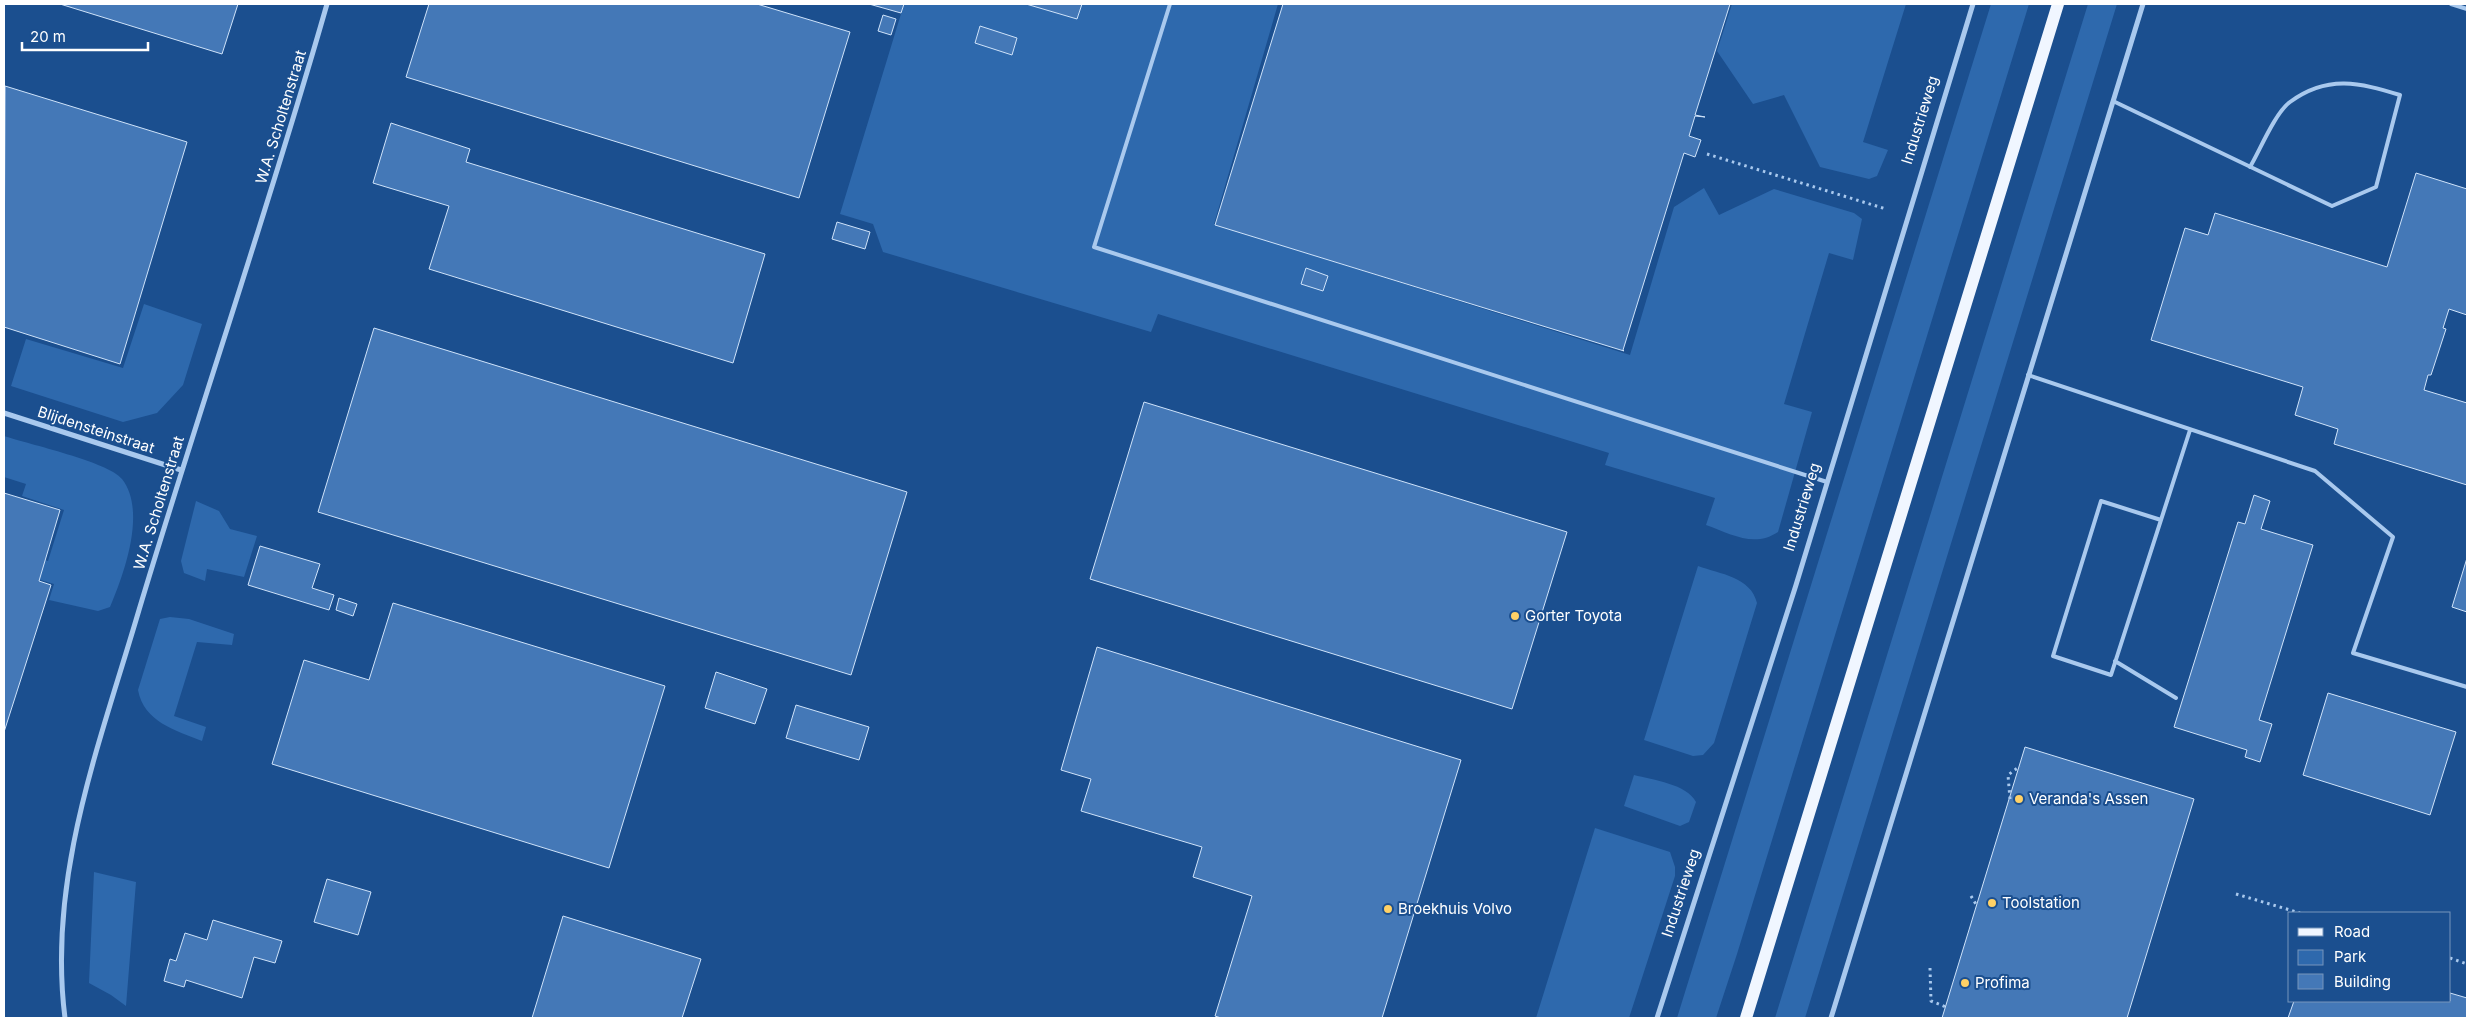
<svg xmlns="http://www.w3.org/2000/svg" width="2471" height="1022" font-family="Inter,sans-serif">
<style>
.green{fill:#2e69ad}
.building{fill:#4478b7;stroke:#cfe3fa}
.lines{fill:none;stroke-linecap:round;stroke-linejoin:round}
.path{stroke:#a9c9ee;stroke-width:3;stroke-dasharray:2.5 4;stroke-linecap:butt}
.service{stroke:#a9c9ee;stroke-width:4}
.minor{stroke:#a9c9ee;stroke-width:5}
.primary{stroke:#f0f6ff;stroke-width:12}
.poi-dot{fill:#ffd166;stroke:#1b4f8f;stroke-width:2}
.labels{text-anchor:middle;stroke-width:4;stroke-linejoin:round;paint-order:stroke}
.street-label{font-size:15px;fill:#fff;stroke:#1b4f8f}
.poi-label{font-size:15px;fill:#fff;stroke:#1b4f8f;text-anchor:start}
</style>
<rect width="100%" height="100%" fill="#1b4f8f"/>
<path class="green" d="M 904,4 L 1278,4 L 1214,224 L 1630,355 L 1674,207 L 1704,188 L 1719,215 L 1774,189 L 1854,213 L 1862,219 L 1853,260 L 1829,253 L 1784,404 L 1812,412 L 1778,532 C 1754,548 1731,534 1706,525 L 1715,498 L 1605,465 L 1609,453 L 1158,314 L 1151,332 L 883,252 L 873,224 L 840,214 Z
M 1732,4 L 1906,4 L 1863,142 L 1888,150 L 1877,176 L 1869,179 L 1820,167 L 1784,95 L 1753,104 L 1717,51 Z
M 1991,4 L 2029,4 L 1737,954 L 1716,1018 L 1677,1018 Z
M 2088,4 L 2117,4 L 1805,1018 L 1775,1018 Z
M 144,304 L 202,324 L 183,385 L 157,413 L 123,422 L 11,386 L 26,339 L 123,368 Z
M 4,436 C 28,444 109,462 122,479 C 147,511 124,574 110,607 L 98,611 L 49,600 L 54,584 L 4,569 L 4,548 L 48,561 L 64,510 L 22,496 L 26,484 L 4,477 Z
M 196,501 L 219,511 L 230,529 L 257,536 L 244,577 L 207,569 L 205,581 L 184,573 L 181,561 Z
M 1698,566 C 1720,574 1751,577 1757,603 L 1714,743 L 1703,755 L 1693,756 L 1644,740 Z
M 170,617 L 189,619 L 234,634 L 232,645 L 197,642 L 174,716 L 206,727 L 202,741 C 175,730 144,722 138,690 L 160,619 Z
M 1634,775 C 1653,780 1687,784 1696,802 L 1689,822 L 1680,826 L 1624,806 Z
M 1595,828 L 1670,852 L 1675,867 L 1675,876 L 1629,1018 L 1536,1018 Z
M 94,872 L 136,882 L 126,1006 L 111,995 L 89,983 Z"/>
<path class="building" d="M 60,4 L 238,4 L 222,54 Z
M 429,4 L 757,4 L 850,32 L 799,198 L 406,77 Z
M 869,4 L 904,4 L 901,13 Z
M 1026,4 L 1082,4 L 1077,19 Z
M 1283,4 L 1730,4 L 1695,115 L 1705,117 L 1695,116 L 1689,136 L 1701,140 L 1695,157 L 1684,153 L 1623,350 L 1624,351 L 1215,225 Z
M 883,15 L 896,19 L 891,35 L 878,31 Z
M 980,26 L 1017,38 L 1012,55 L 975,43 Z
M 5,86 L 187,142 L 120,364 L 4,327 Z
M 391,123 L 470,149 L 466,162 L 765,254 L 733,363 L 429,269 L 449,206 L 373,183 Z
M 2416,173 L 2467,189 L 2467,315 L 2449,309 L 2443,328 L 2446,329 L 2431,375 L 2428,375 L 2424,390 L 2467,403 L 2467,485 L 2334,444 L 2338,429 L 2295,415 L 2303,387 L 2151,340 L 2185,228 L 2208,235 L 2215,213 L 2387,267 Z
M 837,222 L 870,232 L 865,249 L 832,239 Z
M 1306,268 L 1328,276 L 1323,291 L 1301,284 Z
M 374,328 L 907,492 L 851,675 L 318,512 Z
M 1144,402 L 1567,532 L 1512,709 L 1090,579 Z
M 4,493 L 60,510 L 39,581 L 51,585 L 4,732 Z
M 2254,495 L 2270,501 L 2261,529 L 2313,545 L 2259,720 L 2272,724 L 2260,762 L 2245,757 L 2247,750 L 2174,727 L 2238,522 L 2245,524 Z
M 260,546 L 320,564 L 312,588 L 334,595 L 329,610 L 248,585 Z
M 2467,558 L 2467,612 L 2452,607 Z
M 339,598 L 357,604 L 353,616 L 336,610 Z
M 393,603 L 665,686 L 609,868 L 272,764 L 304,660 L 369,680 Z
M 1097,647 L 1461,760 L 1382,1018 L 1221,1018 L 1215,1016 L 1252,896 L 1193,877 L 1202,847 L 1081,811 L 1091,779 L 1061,770 Z
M 716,672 L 767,689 L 755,724 L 705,708 Z
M 2328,693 L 2456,732 L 2430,815 L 2303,775 Z
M 796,705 L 869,727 L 859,760 L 786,738 Z
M 2025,747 L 2194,799 L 2127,1018 L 1942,1018 Z
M 327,879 L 371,892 L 358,935 L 314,922 Z
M 563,916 L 701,959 L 682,1018 L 532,1018 Z
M 213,920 L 282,941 L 275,963 L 254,957 L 242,998 L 186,980 L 184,987 L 164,981 L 170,959 L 176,961 L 185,933 L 207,940 Z
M 2450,993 L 2467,998 L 2467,1018 L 2288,1018 L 2294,1001 L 2450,1001 Z"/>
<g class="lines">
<path class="path" d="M 1707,154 L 1886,209
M 2010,799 L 2008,775 L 2020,766
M 2236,894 L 2300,913
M 1971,896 L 1977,906
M 2450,958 L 2467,964
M 1930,968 L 1931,1001 L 1946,1007"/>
<path class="service" d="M 1170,4 L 1094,247 L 1827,482
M 2451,4 L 2467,9
M 2113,101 L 2332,206 L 2376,187 L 2400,95 C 2360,83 2328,74 2290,102 C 2275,113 2260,150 2250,167
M 2028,375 L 2315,471 L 2393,537 L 2353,653 L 2467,687
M 2161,520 L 2101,501 L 2053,656 L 2111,675 L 2190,430
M 2115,661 L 2176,698"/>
<path class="minor" d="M 4,413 L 181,470
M 65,1018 C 47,877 100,743 139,610 C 200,407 269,207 327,4
M 1657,1018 L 1796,585 L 1973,4
M 1831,1018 L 2143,4"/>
<path class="primary" d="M 1746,1018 L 2058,4"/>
</g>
<g class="poi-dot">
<circle cx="1515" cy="616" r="5"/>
<circle cx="2019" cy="799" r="5"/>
<circle cx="1992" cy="903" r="5"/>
<circle cx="1388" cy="909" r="5"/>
<circle cx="1965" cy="983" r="5"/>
</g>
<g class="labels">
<g class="street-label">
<text transform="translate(281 117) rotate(-73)" y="5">W.A. Scholtenstraat</text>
<text transform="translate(1920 120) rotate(-73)" y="5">Industrieweg</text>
<text transform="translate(96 430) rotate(18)" y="5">Blijdensteinstraat</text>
<text transform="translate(159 503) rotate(-73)" y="5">W.A. Scholtenstraat</text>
<text transform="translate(1802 507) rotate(-73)" y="5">Industrieweg</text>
<text transform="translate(1681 893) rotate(-72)" y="5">Industrieweg</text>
</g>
<g class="poi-label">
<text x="1525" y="621">Gorter Toyota</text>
<text x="2029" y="804">Veranda's Assen</text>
<text x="2002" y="908">Toolstation</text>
<text x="1398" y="914">Broekhuis Volvo</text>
<text x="1975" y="988">Profima</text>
</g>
</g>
<rect width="2471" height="1022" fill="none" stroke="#ffffff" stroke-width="10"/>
<rect x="2288" y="912" width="162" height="90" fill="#1b4f8f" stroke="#7695bc"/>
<rect x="2298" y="928" width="25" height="8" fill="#f0f6ff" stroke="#7695bc"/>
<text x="2334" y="937" font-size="15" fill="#ffffff">Road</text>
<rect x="2298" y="950" width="25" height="15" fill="#2e69ad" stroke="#7695bc"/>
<text x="2334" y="962" font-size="15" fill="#ffffff">Park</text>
<rect x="2298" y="974" width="25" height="15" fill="#4478b7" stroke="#7695bc"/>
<text x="2334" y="987" font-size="15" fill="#ffffff">Building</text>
<path d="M22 42v8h126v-8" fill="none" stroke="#ffffff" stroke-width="2.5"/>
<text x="30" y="42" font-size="15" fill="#ffffff" stroke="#1b4f8f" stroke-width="4" paint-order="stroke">20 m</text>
</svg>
